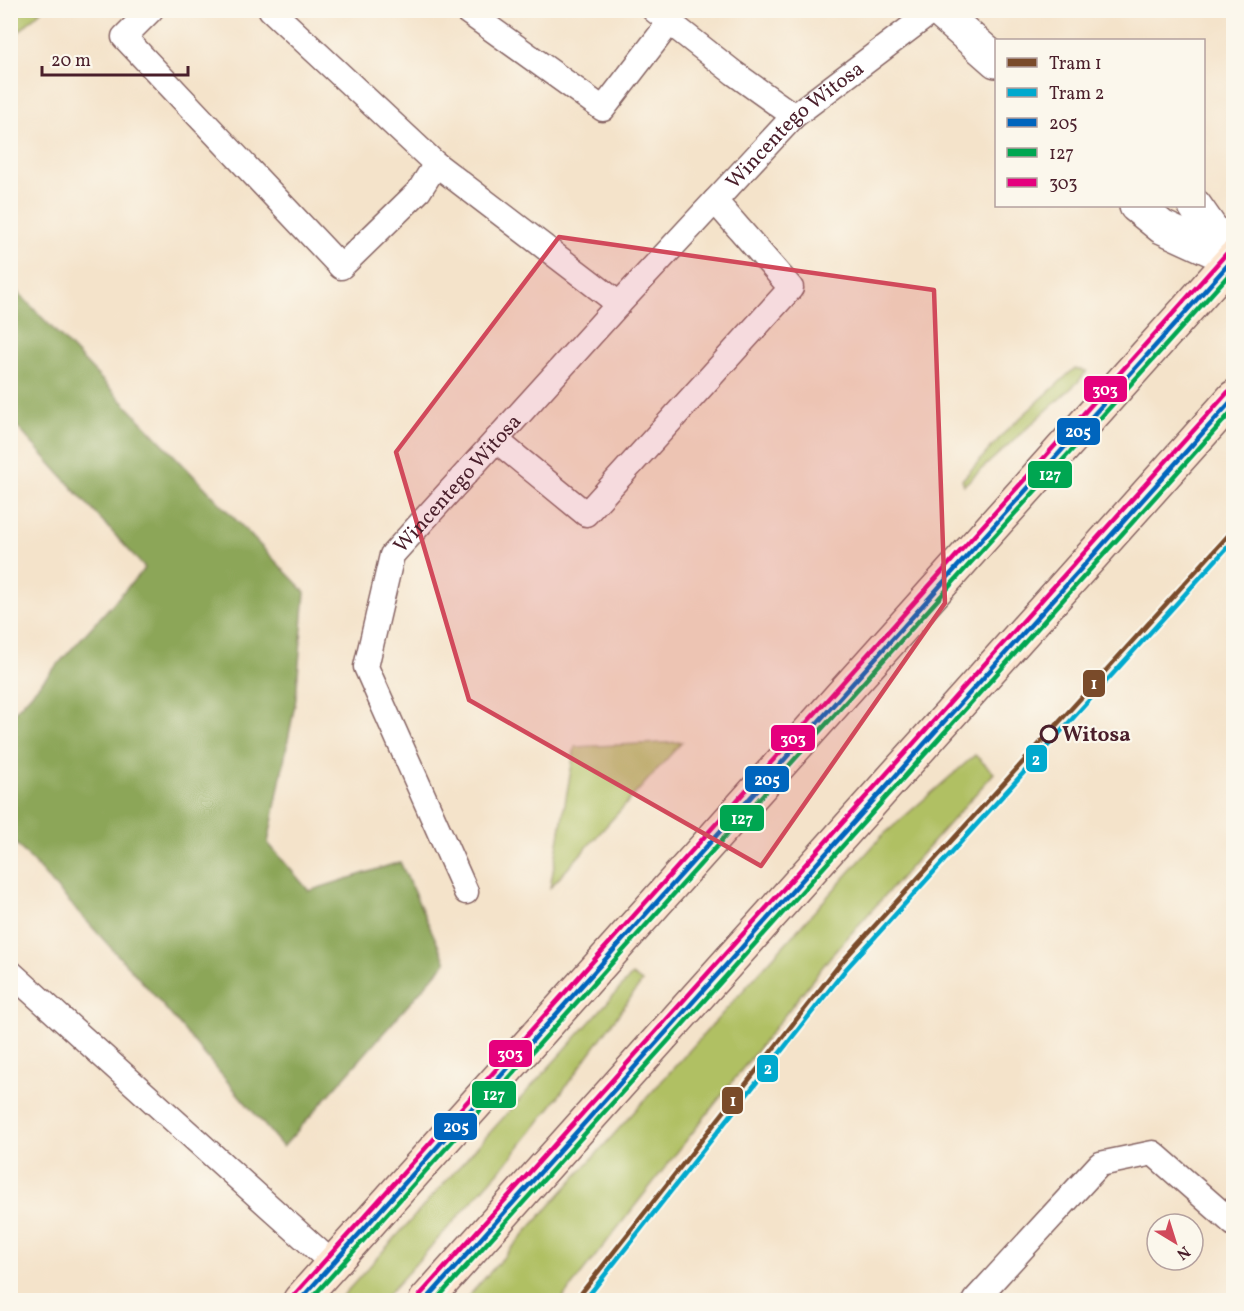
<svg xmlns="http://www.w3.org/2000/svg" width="1244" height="1311" font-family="Vollkorn,serif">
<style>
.green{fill:#b0c063;stroke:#7d7047;stroke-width:1.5}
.forest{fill:#8ca659;stroke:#6b6242;stroke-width:1.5}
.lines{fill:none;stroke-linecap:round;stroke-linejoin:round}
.service-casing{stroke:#866463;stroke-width:27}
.minor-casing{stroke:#866463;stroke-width:36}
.secondary-casing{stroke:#866463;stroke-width:36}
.service{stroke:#fff;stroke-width:24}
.minor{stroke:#fff;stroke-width:33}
.secondary{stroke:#fce5cf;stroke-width:33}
.bus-1-casing{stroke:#fbf7ec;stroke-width:9}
.bus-2-casing{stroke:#fbf7ec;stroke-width:9}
.bus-3-casing{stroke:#fbf7ec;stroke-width:9}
.bus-1{stroke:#0065bd;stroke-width:4.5}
.bus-2{stroke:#00a651;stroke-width:4.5}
.bus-3{stroke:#e5007d;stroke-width:4.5}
.tram-1-casing{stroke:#fbf7ec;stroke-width:9}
.tram-2-casing{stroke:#fbf7ec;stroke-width:9}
.tram-1{stroke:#7a4b2a;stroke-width:4.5}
.tram-2{stroke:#00a9ce;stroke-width:4.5}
.marked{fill:#d1495b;fill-opacity:0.2;stroke:#d1495b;stroke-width:4.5;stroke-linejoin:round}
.stop-dot{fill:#fbf7ec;stroke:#4a1f2b;stroke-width:3}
.labels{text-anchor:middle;stroke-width:4.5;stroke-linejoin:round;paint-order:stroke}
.street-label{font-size:21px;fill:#4a1f2b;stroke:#fbf7ec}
.stop-label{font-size:21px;font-weight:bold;fill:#4a1f2b;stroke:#fbf7ec;text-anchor:start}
.line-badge{stroke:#fbf7ec;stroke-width:2}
.badge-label{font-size:16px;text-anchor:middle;font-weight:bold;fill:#fff}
</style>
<rect width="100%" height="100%" fill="#fbf7ec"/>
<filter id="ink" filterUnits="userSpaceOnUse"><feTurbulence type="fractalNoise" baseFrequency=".0167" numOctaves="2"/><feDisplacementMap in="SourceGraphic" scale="12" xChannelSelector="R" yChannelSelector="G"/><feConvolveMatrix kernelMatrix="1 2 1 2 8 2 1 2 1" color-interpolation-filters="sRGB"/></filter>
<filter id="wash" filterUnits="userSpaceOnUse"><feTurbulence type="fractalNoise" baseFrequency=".008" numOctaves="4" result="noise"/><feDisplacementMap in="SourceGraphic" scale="24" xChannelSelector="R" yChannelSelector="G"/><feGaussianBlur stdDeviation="1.35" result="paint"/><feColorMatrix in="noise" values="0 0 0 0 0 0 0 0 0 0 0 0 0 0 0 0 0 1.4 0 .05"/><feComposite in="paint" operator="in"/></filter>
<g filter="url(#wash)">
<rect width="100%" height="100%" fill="#f4e3ca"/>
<path class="green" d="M 11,10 L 41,10 L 41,11 L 11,39 Z
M 1074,369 L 1087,371 L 1078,382 L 964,485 L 962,480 L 1007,430 Z
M 682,742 L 550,888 L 575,747 Z
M 975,755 L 994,773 L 831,956 L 561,1300 L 465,1300 L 882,836 Z
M 632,975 L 642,982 L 553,1104 L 509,1160 L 383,1300 L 339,1300 Z"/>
<path class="forest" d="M 11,285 L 305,592 L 296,699 L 268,843 L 309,891 L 400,862 L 446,962 L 283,1147 L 154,995 L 11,838 L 11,716 L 145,568 L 11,420 Z"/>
</g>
<g filter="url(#ink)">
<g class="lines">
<defs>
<g id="service">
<path d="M 151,10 L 124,37 L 341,267 L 419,191 L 436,164"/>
<path d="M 271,10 L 436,164 L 619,304"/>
<path d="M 465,10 L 603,109 L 670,22"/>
<path d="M 654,10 L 734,73 L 794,116"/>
<path d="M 496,440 L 586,514 L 791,288 L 715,201"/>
<path id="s1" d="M 466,892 L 366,667 L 392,555 L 619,304 L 794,116 L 934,10"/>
<path d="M 10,972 L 333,1264"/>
<path d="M 975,1300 L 1100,1164 L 1153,1153 L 1234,1224"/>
</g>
<path id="minor" d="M 938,10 L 996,61
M 1136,206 L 1162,227 L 1232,259
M 1195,206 L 1232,259"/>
<path id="secondary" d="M 300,1300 L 1234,257
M 426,1300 L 1234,397"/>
</defs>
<use href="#service" class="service-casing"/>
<use href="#minor" class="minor-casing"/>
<use href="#secondary" class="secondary-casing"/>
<use href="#service" class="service"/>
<use href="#minor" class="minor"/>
<use href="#secondary" class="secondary"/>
<defs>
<path id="bus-1" d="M 300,1300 L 1234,258
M 426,1300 L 1234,398"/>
<path id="bus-2" d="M 310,1300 L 1234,269
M 436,1300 L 1234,409"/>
<path id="bus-3" d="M 294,1295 L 1110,384 L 1226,254 L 1234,252
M 420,1295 L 1228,392"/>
</defs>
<use href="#bus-1" class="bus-1-casing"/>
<use href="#bus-2" class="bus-2-casing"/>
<use href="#bus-3" class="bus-3-casing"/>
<use href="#bus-1" class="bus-1"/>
<use href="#bus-2" class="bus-2"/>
<use href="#bus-3" class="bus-3"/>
<defs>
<path id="tram-1" d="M 576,1300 L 840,964 L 1234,529"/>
<path id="tram-2" d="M 585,1300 L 846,969 L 1234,540"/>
</defs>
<use href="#tram-1" class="tram-1-casing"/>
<use href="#tram-2" class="tram-2-casing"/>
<use href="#tram-1" class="tram-1"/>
<use href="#tram-2" class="tram-2"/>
</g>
</g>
<path class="marked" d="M 559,237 L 934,290 L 945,603 L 761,866 L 469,700 L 396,452 Z"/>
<circle class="stop-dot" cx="1049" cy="734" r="8"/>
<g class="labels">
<g class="street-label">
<text dy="7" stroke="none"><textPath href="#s1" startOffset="951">Wincentego Witosa</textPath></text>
<text dy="7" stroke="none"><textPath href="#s1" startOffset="458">Wincentego Witosa</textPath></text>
</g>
<g class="stop-label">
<text x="1062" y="741">Witosa</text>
</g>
</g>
<g class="line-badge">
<rect x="1083" y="375" width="45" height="28" rx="6" fill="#e5007d"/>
<rect x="1056" y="417" width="45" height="29" rx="6" fill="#0065bd"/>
<rect x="1027" y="460" width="46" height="29" rx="6" fill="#00a651"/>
<rect x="1082" y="669" width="24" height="29" rx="6" fill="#7a4b2a"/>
<rect x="770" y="724" width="46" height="28" rx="6" fill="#e5007d"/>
<rect x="1025" y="744" width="23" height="29" rx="6" fill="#00a9ce"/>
<rect x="744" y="765" width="46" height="28" rx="6" fill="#0065bd"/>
<rect x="719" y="804" width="46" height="28" rx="6" fill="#00a651"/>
<rect x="488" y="1039" width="45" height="29" rx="6" fill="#e5007d"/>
<rect x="756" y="1054" width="23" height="29" rx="6" fill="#00a9ce"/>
<rect x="471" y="1080" width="46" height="29" rx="6" fill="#00a651"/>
<rect x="721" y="1086" width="23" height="29" rx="6" fill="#7a4b2a"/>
<rect x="433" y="1112" width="45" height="29" rx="6" fill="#0065bd"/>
</g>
<g class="badge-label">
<text x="1105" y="395">303</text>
<text x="1078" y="437">205</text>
<text x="1050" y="480">127</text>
<text x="1094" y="689">1</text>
<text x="793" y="744">303</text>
<text x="1036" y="765">2</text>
<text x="767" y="785">205</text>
<text x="742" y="824">127</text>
<text x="510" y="1059">303</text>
<text x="768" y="1074">2</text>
<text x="494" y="1100">127</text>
<text x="733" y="1106">1</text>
<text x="456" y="1132">205</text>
</g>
<rect width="1244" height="1311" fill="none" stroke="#fbf7ec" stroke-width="36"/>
<rect x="995" y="39" width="210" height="168" fill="#fbf7ec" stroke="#b4a19f" stroke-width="1.5"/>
<rect x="1007" y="58" width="30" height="9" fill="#7a4b2a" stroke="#b4a19f" stroke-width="1.5"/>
<text x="1049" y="69" font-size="18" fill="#4a1f2b">Tram 1</text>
<rect x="1007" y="88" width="30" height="9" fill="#00a9ce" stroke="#b4a19f" stroke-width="1.5"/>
<text x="1049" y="99" font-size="18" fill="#4a1f2b">Tram 2</text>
<rect x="1007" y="118" width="30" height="9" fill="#0065bd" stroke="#b4a19f" stroke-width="1.5"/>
<text x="1049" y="129" font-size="18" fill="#4a1f2b">205</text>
<rect x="1007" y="148" width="30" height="9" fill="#00a651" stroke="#b4a19f" stroke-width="1.5"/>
<text x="1049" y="159" font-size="18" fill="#4a1f2b">127</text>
<rect x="1007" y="178" width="30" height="9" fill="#e5007d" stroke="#b4a19f" stroke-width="1.5"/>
<text x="1049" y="189" font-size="18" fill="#4a1f2b">303</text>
<g transform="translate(1175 1242) rotate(142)"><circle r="28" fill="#fbf7ec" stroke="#b4a19f" stroke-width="1.5"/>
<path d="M0-4.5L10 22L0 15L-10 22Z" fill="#d1495b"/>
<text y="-9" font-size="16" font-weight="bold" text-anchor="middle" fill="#4a1f2b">N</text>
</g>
<path d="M42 66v9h146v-9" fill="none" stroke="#4a1f2b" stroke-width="3"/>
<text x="51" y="66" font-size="18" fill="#4a1f2b" stroke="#fbf7ec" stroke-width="4.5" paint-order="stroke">20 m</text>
</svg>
